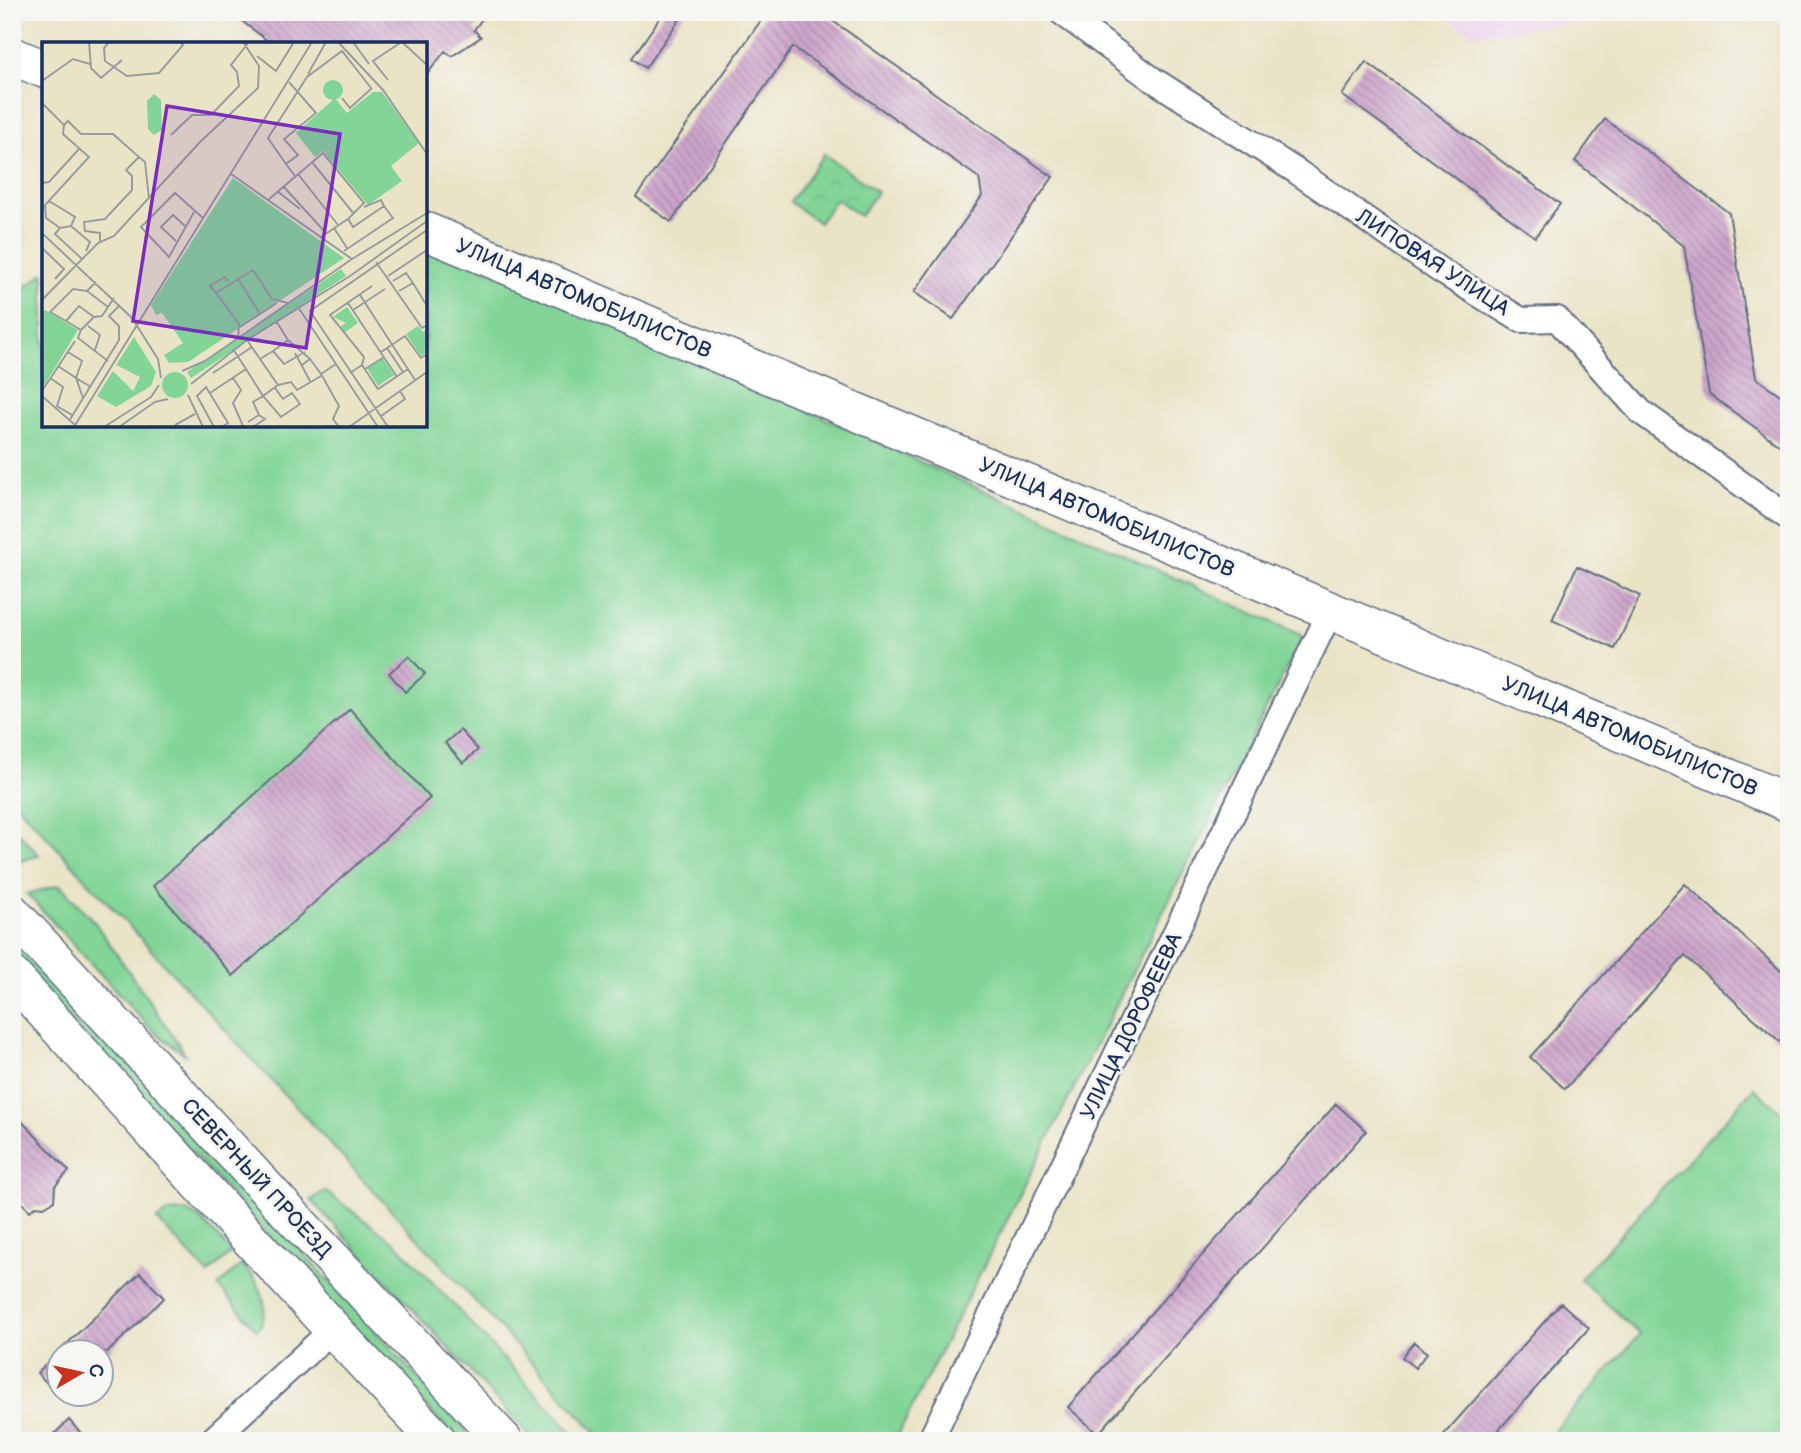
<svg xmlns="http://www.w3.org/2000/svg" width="1801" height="1453" font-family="'Balsamiq Sans',sans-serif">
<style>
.built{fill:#ecd1e9}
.grass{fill:#82d597;stroke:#4e827a;stroke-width:2}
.park{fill:url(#park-crowns);stroke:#4e827a;stroke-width:2}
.building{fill:url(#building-back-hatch)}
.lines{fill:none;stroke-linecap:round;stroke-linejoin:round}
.street-casing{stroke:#636e83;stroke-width:28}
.secondary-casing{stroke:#636e83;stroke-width:40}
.street{stroke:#fff;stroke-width:24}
.secondary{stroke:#fff;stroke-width:37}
.labels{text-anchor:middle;stroke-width:6;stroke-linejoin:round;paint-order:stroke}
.street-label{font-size:21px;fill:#1b2f5e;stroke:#f6f6f2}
.inset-road{fill:none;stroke:#979c9d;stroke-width:2}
.view{fill:#7b2cbf;fill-opacity:0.15;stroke:#7b2cbf;stroke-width:3.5}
.inset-edge{fill:none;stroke:#1b2f5e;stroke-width:3.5}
</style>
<defs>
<pattern id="park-crowns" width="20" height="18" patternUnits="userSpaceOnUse" patternTransform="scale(1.75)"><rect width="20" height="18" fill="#82d597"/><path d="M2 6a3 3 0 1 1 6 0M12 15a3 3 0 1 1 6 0" fill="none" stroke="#70b785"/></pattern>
<pattern id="building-back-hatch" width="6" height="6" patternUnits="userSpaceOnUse" patternTransform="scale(1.75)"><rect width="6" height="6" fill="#cda4cb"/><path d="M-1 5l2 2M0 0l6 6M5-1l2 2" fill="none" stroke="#a686a8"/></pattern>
</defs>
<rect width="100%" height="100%" fill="#f6f6f2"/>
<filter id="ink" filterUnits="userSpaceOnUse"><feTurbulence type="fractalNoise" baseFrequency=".0143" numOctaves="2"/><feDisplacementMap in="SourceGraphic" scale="14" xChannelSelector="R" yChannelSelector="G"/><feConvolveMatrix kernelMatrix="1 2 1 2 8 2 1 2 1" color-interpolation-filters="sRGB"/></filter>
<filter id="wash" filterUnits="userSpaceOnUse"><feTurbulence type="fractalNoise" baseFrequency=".00686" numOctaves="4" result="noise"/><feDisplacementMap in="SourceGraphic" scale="28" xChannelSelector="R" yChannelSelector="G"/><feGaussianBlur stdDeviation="1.57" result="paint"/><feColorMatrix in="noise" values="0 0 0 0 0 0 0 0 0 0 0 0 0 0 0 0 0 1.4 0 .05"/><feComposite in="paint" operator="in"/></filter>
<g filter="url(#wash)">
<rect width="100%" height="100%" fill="#eae4c7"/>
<path class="built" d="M 1437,12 L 1674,12 L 1474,35 Z"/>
<path class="grass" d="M 425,243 L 717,369 L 1303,636 L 895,1441 L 604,1441 L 12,799 L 12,297 L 44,273 L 44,425 L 425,425 Z
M 12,826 L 39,855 L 12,864 Z
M 60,885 L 95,923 L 187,1056 L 153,1031 L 27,894 Z
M 12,936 L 476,1441 L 458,1441 L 12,957 Z
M 1754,1088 L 1789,1119 L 1789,1441 L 1546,1441 L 1640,1334 L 1580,1279 Z
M 325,1191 L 397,1244 L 580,1441 L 535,1441 L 311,1200 Z
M 186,1211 L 200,1218 L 232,1252 L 208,1274 L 157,1220 L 168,1212 Z
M 242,1264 C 256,1280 267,1293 264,1315 C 262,1322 262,1325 257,1330 L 218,1286 Z"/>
<path class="park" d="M 824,154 L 877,192 L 860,216 L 836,199 L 819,223 L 790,202 Z"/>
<g id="blocks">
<path class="building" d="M 230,12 L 487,12 L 474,30 L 481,37 L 452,56 L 445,51 L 425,77 L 425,44 L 272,44 Z
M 664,12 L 685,12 L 645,68 L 632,58 Z
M 767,12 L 820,12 L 1053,177 L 953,319 L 914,292 L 982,196 L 979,178 L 793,47 L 671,222 L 636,197 Z
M 1366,62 L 1560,204 L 1535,237 L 1342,95 Z
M 1605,119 L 1729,213 L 1756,378 L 1789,401 L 1789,452 L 1709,394 L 1684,246 L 1575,161 Z
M 1577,566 L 1640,596 L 1615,649 L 1552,620 Z
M 409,656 L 425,674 L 405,692 L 389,673 Z
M 350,709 L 430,798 L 233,976 L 153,886 Z
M 460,730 L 478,750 L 463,763 L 445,743 Z
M 1685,884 L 1789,978 L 1789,1050 L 1685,956 L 1565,1089 L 1530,1057 Z
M 1336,1104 L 1366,1131 L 1098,1434 L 1068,1407 Z
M 12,1111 L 69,1171 L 55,1186 L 54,1201 L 44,1207 L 36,1206 L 30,1211 L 12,1193 Z
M 140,1273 L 164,1298 L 108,1352 L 60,1352 L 60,1396 L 37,1373 Z
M 1561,1303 L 1589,1328 L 1489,1441 L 1438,1441 Z
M 1414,1342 L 1427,1353 L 1415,1368 L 1402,1357 Z
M 69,1420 L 88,1441 L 47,1441 Z"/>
</g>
</g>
<g filter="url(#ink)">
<use href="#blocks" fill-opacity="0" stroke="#636e83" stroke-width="2"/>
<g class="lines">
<defs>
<path id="street" d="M 1061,12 L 1152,79 L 1296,171 L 1441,271 L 1521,320 L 1557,319 L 1641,412 L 1789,518
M 211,1441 L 332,1330
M 930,1441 L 1331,610"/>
<path id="secondary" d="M 12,56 L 44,69
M 425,231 L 1789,803
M 12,913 L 289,1213 L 504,1441
M 12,976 C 153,1132 293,1289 438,1441"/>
</defs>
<use href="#street" class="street-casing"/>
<use href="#secondary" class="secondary-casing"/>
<use href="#street" class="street"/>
<use href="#secondary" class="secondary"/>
</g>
</g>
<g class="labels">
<g class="street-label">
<text transform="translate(1433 262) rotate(33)" y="7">ЛИПОВАЯ УЛИЦА</text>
<text transform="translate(584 298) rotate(23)" y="7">УЛИЦА АВТОМОБИЛИСТОВ</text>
<text transform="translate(1107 517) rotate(23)" y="7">УЛИЦА АВТОМОБИЛИСТОВ</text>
<text transform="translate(1630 736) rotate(23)" y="7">УЛИЦА АВТОМОБИЛИСТОВ</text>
<text transform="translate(1131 1026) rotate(-64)" y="7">УЛИЦА ДОРОФЕЕВА</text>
<text transform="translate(257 1178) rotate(47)" y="7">СЕВЕРНЫЙ ПРОЕЗД</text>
</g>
</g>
<g transform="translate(42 42)">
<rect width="385" height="385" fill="#eae4c7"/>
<path d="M 331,50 L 340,50 L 377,101 L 349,124 L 360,139 L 326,163 L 281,109 L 273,115 L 254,91 L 293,56 L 305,71 ZM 112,52 L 119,58 L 120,88 L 112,93 L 106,87 L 105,59 ZM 191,136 L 302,216 L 146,320 L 127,321 L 122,313 L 141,301 L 120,271 L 114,273 L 109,263 ZM 299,227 L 304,234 L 149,336 L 145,330 ZM 3,268 L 36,288 L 0,347 L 0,271 ZM 92,295 L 114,330 L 109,344 L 74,365 L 55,354 L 71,329 L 91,349 L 98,335 L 74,323 ZM120 343a13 13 0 1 1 26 0a13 13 0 1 1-26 0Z" fill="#82d597"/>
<path d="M281 48a10 10 0 1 1 20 0a10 10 0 1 1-20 0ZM 305,265 L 316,281 L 302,291 L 298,285 L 304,281 L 291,275 ZM 376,284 L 381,290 L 385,287 L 385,310 L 379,314 L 364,292 ZM 341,316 L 352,333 L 336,344 L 325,326 Z" fill="#82d597"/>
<path class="inset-road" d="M 47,0 L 49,26 L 59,36 L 80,18M 67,0 L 62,6 L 63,19 L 85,34 L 117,31 L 141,3 L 138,0M 296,0 L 341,48 L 385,112M 311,0 L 327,22M 361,1 L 385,23M 215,14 L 234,29 L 252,0M 266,32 L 284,0M 346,38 L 331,19 L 358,1M 0,39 L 31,17 L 48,22M 247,40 L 274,71 L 242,97 L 256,113 L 244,122 L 253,134M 300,56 L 308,66 L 330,46M 0,61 L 22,83 L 21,92 L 47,115 L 3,163 L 4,176 L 18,186M 22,83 L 26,79 L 39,92 L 71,92 L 97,115 L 84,128 L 90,134 L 90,148 L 63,177 L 42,180 L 43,189 L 58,191 L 58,199M 129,93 L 150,73 L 169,73 L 197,44 L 195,30 L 189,23 L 207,0M 97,115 L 103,120 L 107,157M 270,120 L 312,172M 244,122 L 226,96 L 265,35 L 300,9 L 329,46M 189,132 L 310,217M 256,132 L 296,183M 0,141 L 7,140 L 37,107M 241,144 L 284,191M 235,149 L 258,167M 226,158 L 281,111 L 322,161 L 306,177M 7,159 L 33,175 L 29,184 L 18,186 L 13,192 L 40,217M 322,165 L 339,158 L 342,164M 152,170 L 127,215 L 99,185 L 133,151 L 161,176M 29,184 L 48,200 L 44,209M 292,186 L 305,206M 0,191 L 90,276 L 116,317 L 119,336M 279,195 L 306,177 L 311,185 L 342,164 L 351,176 L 302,209M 134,199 L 119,185 L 131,173 L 143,184M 0,206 L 22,227 L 13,237M 334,220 L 380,286 L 385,283M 346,234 L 385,208M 196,237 L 218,272M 351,239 L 364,231 L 371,241M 54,240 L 45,249 L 66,265M 45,249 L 31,247 L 8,270 L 24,279 L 37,264 L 52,275M 357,249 L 371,241 L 385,264M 174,251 L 168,244 L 183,235 L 186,239M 318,253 L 373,338M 0,258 L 56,201 L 72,194 L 158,100 L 216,46 L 217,24 L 201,0M 306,261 L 355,335M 256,265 L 336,385M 311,268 L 343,247M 24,279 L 39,288 L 52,275 L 60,274 L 72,256M 95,283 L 270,0M 46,284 L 58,293 L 53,308M 198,285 L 235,261M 39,288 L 36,296 L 66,319M 196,298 L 197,282 L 174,251 L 211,228 L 230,257 L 246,261M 205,298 L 218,317 L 231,309 L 246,298 L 234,279M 246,298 L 268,317 L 260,323M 345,306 L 361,330M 231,309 L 242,322 L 263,310M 26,310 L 40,319 L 34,336 L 49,345M 339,310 L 363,294 L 379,316 L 385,312M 253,311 L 268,339M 218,317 L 236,343 L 249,340 L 255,348 L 279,334M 268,317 L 279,332 L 294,322M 320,323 L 336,347 L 366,327M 16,324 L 34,336 L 41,356M 204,327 L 221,354 L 211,360 L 217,373 L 206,380M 323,327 L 342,315M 140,329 L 163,319 L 310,217 L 385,171M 171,331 L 210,305M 308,331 L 320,323 L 322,315 L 288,273 L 330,244M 279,332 L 297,364 L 291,377 L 297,385M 8,336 L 21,345 L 15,364 L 30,373M 191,336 L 199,348 L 191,361 L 201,384M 149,342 L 205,298 L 308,234 L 385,179M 233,346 L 241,357 L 250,351 L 258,362 L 239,375 L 221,354 L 236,343M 0,349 L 33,299M 168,351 L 204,327 L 191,307M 146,353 L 161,385M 0,354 L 33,383M 339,374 L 363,357 L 358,349M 27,379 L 77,298 L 77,284 L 67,274 L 78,263M 133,383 L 153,372M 32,385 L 95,283M 62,385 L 109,355 L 117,343M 77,385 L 113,360 L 126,357M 172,385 L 155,354 L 164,345 L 186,381 L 180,385M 211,385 L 223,377 L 217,373M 307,385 L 385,330M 346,385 L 268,269 L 385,188"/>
<path class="view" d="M 125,64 L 298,92 L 264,306 L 91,279 Z"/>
<rect width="385" height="385" class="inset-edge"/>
</g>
<rect width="1801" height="1453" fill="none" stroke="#f6f6f2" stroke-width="42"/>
<g transform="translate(80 1373) rotate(81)"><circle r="33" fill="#f6f6f2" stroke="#9ea6b7" stroke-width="2"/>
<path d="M0-5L12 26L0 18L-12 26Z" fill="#c8321e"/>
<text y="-10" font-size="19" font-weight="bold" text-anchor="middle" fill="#1b2f5e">С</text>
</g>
</svg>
